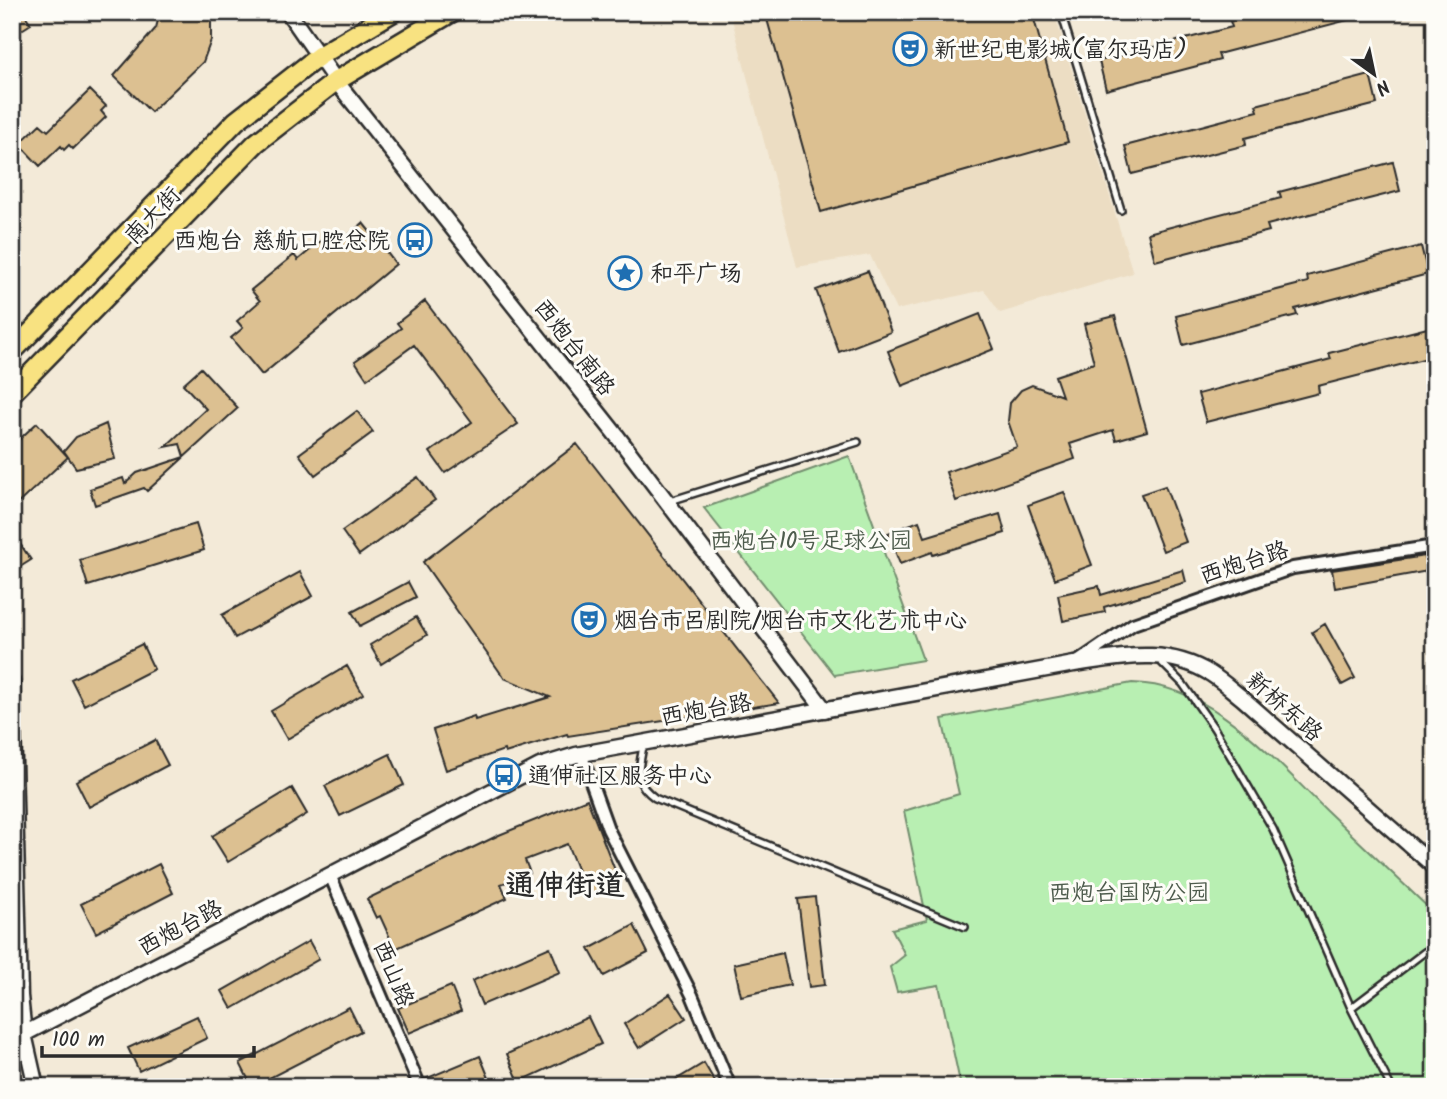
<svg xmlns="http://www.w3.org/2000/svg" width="1447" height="1099" font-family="Kalam,'LXGW WenKai TC',sans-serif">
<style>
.built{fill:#ecddc3}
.green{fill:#b8efb2;stroke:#728d6e;stroke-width:2}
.building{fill:#dcc091;stroke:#2b2b2b;stroke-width:2}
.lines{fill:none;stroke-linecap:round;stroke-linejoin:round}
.service-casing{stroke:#2b2b2b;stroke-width:10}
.minor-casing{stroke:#2b2b2b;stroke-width:16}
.tertiary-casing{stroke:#2b2b2b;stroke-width:19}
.primary-casing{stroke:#2b2b2b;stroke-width:23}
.service{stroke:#fdfcf7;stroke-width:5}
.minor{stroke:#fdfcf7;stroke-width:10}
.tertiary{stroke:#fdfcf7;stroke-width:14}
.primary{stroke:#f8e281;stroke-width:18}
.labels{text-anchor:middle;stroke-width:6;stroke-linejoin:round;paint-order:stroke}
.poi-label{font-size:23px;fill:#2b2b2b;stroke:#fdfcf7;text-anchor:start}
.street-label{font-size:23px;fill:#2b2b2b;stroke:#fdfcf7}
.park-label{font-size:23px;fill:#4e5c4d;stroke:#fdfcf7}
.district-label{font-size:30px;font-weight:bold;fill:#2b2b2b;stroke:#fdfcf7}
</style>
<rect width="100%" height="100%" fill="#f3ead8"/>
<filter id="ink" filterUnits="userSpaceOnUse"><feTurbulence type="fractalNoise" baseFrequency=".0143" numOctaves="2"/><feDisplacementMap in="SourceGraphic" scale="14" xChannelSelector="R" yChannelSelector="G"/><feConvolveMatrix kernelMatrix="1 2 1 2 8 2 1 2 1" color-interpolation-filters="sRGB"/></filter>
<g filter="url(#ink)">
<path class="built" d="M 730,12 L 1054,12 L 1133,273 L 1000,313 L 984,290 L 896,310 L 870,255 L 797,267 Z"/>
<path class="green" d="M 849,456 L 923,660 L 835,675 L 704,508 Z
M 1132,683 C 1212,684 1273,759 1326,810 C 1362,844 1398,879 1435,914 L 1435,1087 L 961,1087 L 939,985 L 897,992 L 890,967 L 905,955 L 892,929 L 927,920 L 904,811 L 959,794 L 942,719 Z"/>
<path class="building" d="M 12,12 L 23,12 L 31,24 L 12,36 Z
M 160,12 L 207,12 L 211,20 L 211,40 L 203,62 L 151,112 L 114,76 L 156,28 Z
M 765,12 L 1032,12 L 1068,142 L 821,212 Z
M 1262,12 L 1363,12 L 1363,16 L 1218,54 L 1220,60 L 1106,90 L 1099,61 L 1232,27 L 1230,21 Z
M 1370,75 L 1377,104 L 1245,138 L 1246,145 L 1132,174 L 1125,146 L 1258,111 L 1256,105 Z
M 90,90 L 106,106 L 101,111 L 106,117 L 73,149 L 69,145 L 64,150 L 61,146 L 40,166 L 19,144 L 40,124 L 48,131 Z
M 1393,162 L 1400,191 L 1267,225 L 1269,231 L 1155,261 L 1148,233 L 1281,198 L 1279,192 Z
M 363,223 L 396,264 L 262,375 L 231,338 L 243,328 L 237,321 L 260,301 L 251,290 L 294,255 L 298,260 L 328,235 L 337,245 Z
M 1421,246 L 1428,274 L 1295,309 L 1297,315 L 1183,345 L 1176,316 L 1308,282 L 1307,276 Z
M 868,271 L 891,332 L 839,352 L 816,290 Z
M 425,301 L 518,424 L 445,473 L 430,452 L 472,422 L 414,345 L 367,379 L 355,361 L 401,328 L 397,323 Z
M 980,314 L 994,349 L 902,386 L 888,351 Z
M 1115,316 L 1147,431 L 1116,440 L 1113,430 L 1070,444 L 1075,459 L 956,501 L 946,472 L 1017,447 L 1008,421 L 1010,403 L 1021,390 L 1032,385 L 1062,396 L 1055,376 L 1094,363 L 1084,324 Z
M 1435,326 L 1435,356 L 1318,386 L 1319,393 L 1206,422 L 1198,394 L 1331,359 L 1329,353 Z
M 201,368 L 238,408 L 147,491 L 144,488 L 95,505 L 90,489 L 123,478 L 125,484 L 137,473 L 184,457 L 180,444 L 165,447 L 206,409 L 183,384 Z
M 357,411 L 373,432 L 315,475 L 299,454 Z
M 37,423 L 68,457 L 12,509 L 12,446 Z
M 106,424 L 115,459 L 76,468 L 64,451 L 76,437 Z
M 577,444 L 779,703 L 568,736 L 567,734 L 505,753 L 504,750 L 446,770 L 433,730 L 474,716 L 475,720 L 550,697 L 504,678 L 423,562 Z
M 418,477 L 435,500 L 359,555 L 342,531 Z
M 1165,486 L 1186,542 L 1163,551 L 1141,494 Z
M 1064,492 L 1092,565 L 1055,579 L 1028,505 Z
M 1000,514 L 1005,533 L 933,555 L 932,552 L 900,564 L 888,533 L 919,521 L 925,537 Z
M 196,524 L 204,550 L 88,586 L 80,560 Z
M 12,532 L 31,560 L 12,572 Z
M 1425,556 L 1428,571 L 1335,588 L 1332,570 Z
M 1183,570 L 1186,582 L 1104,607 L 1105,612 L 1063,621 L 1058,595 L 1099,586 L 1101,595 Z
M 300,572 L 313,596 L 235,638 L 222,615 Z
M 408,582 L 416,597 L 360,626 L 352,612 Z
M 416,617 L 427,635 L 381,664 L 370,645 Z
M 1325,624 L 1355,678 L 1342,685 L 1312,632 Z
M 142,644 L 154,669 L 84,705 L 71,679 Z
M 347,666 L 363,694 L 287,739 L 271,711 Z
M 155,740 L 168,765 L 89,807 L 76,781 Z
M 390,754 L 404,785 L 340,816 L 325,786 Z
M 292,788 L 307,814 L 228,862 L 212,836 Z
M 587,799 L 620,883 L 588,896 L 567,844 L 525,860 L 530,873 L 501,884 L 507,898 L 395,949 L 380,916 L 376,918 L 367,899 L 499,835 Z
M 159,864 L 173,893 L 96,933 L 81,904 Z
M 815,897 L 825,985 L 809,987 L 798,899 Z
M 634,925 L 648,953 L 604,976 L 589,949 Z
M 309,941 L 319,959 L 232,1009 L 222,991 Z
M 550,947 L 560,972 L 482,1005 L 472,981 Z
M 783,953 L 790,985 L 741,996 L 734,964 Z
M 451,986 L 461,1011 L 409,1033 L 398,1008 Z
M 670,994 L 686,1018 L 639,1048 L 624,1024 Z
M 349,1007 L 361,1031 L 252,1087 L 240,1063 Z
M 197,1016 L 207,1038 L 139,1071 L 128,1048 Z
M 588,1017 L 601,1044 L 519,1082 L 507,1054 Z
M 480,1056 L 491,1083 L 481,1087 L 428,1087 L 425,1079 Z
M 704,1063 L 718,1087 L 664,1087 Z"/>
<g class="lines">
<defs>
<path id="service" d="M 1061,12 L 1121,210
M 670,501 L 858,442
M 1159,660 L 1183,684 L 1214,728 L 1273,829 L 1351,1008 L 1391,1087
M 643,746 C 639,772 632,781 655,798 L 965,927
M 1351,1008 L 1435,944"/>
<path id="minor" d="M 1076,663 L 1133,624 L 1293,568 L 1435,546
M 581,754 L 608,829 L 692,995 L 730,1087
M 330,875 L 420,1087
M 12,1043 L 24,1034"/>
<path id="tertiary" d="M 288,12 L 336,81 L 617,436 L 825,710
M 12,682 L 20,996 L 24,1034 L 36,1087
M 24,1034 L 540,766 L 576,755 L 1074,664 C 1123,657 1166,646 1211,674 C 1222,681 1232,690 1242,698 L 1435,867"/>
<path id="primary" d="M 12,352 L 236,121 L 319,56 L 393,12
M 12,393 L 256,143 L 336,81 L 452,12"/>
</defs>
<use href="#service" class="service-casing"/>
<use href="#minor" class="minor-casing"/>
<use href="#tertiary" class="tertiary-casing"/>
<use href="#primary" class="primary-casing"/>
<use href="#service" class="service"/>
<use href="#minor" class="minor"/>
<use href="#tertiary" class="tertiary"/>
<use href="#primary" class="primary"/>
</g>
</g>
<defs>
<symbol id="theatre-ring" viewBox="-11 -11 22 22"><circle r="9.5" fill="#fdfcf7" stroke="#1f6fb2" stroke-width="1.5"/><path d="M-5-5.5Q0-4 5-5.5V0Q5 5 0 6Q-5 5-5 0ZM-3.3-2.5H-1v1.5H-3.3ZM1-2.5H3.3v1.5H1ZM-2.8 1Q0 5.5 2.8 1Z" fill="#1f6fb2"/></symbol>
<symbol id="bus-ring" viewBox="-11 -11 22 22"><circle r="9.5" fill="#fdfcf7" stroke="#1f6fb2" stroke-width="1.5"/><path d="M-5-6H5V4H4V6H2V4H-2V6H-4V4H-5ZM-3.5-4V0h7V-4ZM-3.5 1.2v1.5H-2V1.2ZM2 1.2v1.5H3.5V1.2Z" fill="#1f6fb2"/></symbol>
<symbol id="sight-ring" viewBox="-11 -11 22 22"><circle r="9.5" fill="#fdfcf7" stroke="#1f6fb2" stroke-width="1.5"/><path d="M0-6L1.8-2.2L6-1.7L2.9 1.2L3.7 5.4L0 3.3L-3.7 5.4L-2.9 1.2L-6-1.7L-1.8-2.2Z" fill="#1f6fb2"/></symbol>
</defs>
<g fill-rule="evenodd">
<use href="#theatre-ring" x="891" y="30" width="38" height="38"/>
<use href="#bus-ring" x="396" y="221" width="38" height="38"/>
<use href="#sight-ring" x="606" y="254" width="38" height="38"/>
<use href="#theatre-ring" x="570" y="601" width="38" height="38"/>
<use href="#bus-ring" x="485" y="756" width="38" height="38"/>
</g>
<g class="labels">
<g class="poi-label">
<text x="934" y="57">新世纪电影城(富尔玛店)</text>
<text x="390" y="248" text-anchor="end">西炮台 慈航口腔总院</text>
<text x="650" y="281">和平广场</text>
<text x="614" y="628">烟台市吕剧院/烟台市文化艺术中心</text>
<text x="528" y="783">通伸社区服务中心</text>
</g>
<g class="street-label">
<text transform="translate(152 215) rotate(-46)" y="8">南大街</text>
<text transform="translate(575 347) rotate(52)" y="8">西炮台南路</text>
<text transform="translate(1244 562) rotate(-18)" y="8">西炮台路</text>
<text transform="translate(1285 706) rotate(41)" y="8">新桥东路</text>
<text transform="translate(706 709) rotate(-10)" y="8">西炮台路</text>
<text transform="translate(180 927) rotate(-28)" y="8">西炮台路</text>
<text transform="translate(394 973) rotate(67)" y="8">西山路</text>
</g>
<g class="park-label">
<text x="811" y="548">西炮台10号足球公园</text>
<text x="1129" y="900">西炮台国防公园</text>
</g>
<g class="district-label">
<text x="565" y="895">通伸街道</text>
</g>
</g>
<rect width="1447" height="1099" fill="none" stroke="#fdfcf7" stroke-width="42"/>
<rect x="21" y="21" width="1405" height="1057" fill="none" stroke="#2b2b2b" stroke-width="2.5" filter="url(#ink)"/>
<g transform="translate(1374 74) rotate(147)" stroke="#fdfcf7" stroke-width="5" paint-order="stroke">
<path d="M0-5L12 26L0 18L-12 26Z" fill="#2b2b2b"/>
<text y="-10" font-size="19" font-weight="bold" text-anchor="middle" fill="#2b2b2b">N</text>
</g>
<path d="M42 1046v10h212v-10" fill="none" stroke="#2b2b2b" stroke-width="3.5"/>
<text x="52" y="1046" font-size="21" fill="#2b2b2b" stroke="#fdfcf7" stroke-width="5" paint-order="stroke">100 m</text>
</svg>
